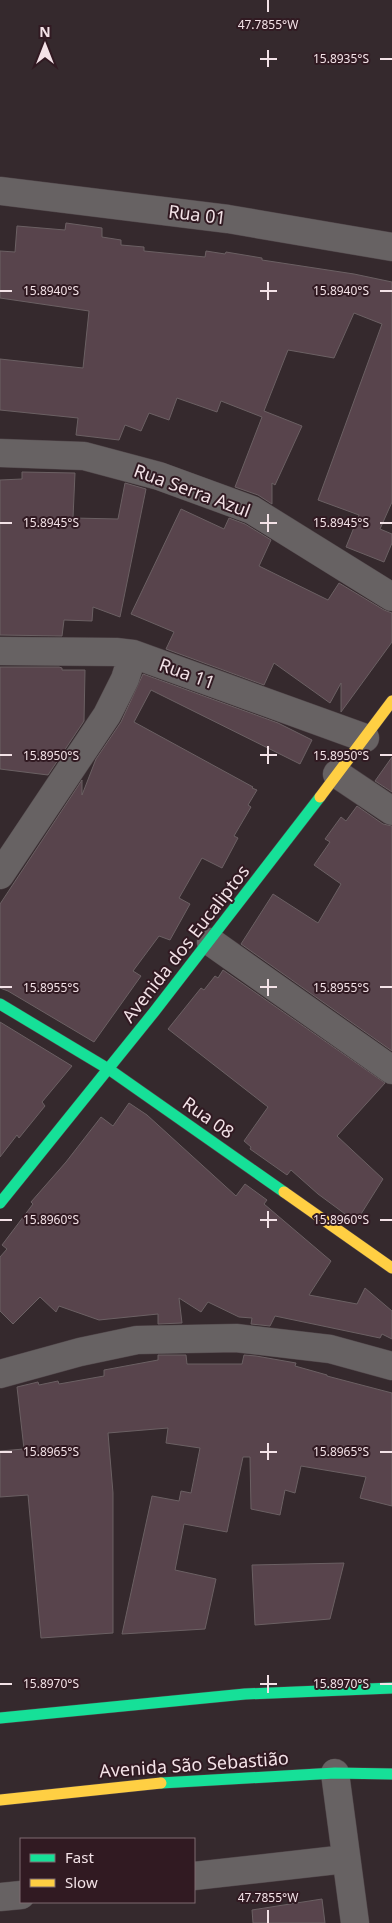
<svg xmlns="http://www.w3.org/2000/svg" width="392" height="1923" font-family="'Noto Sans',sans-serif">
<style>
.building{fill:#58444c;stroke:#6b6063}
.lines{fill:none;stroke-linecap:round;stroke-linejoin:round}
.street-casing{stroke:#4f4448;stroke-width:29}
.fast-casing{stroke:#4f4448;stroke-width:12}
.slow-casing{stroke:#4f4448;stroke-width:12}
.street{stroke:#676263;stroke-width:28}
.fast{stroke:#16e098;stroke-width:11}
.slow{stroke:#ffcf43;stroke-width:11}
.ticks{fill:none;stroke:#f3e2e7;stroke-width:2}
.labels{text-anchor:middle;stroke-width:4;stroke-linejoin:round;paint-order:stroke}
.street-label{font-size:18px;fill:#f3e2e7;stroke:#311a22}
.ticks-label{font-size:12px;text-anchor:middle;fill:#f3e2e7;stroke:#311a22;stroke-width:4;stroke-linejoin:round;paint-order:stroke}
</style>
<rect width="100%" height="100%" fill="#35292d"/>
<path class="building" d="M 66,223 L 102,228 L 102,237 L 121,240 L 121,245 L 144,247 L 144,251 L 205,257 L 206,251 L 225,254 L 226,252 L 262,258 L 262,260 L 354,274 L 392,282 L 392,502 L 380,529 L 392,534 L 392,543 L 384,562 L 346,547 L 359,515 L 318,500 L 382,324 L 354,313 L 334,358 L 288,350 L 264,411 L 302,426 L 275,485 L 272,483 L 272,504 L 258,495 L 235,487 L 262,417 L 221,401 L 217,412 L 177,398 L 169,420 L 149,413 L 141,431 L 125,425 L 119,440 L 76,435 L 78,418 L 0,410 L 0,359 L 83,368 L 89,311 L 0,298 L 0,251 L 15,252 L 17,226 L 65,230 Z
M 22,472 L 75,473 L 73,518 L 118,519 L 125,483 L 146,489 L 120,617 L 93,607 L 92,621 L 64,620 L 62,636 L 0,635 L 0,480 L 22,479 Z
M 181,509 L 224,529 L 229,518 L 245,524 L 271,540 L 259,566 L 328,600 L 339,583 L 384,610 L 392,613 L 392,642 L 341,712 L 341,683 L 330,703 L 274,663 L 264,685 L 166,649 L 174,632 L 131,614 Z
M 0,667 L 59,667 L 62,668 L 62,670 L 85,670 L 84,721 L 48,775 L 0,769 Z
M 143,674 L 278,723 L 312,740 L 300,764 L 151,690 L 134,722 L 253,787 L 252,788 L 257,790 L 248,805 L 251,807 L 234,836 L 238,838 L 222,868 L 202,858 L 179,898 L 190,904 L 170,940 L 159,936 L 133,971 L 141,976 L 94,1042 L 8,991 L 0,988 L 0,904 L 82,780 L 82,795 L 96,759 L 121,722 Z
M 392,757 L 392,792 L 375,781 Z
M 357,806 L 383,824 L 392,826 L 392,1051 L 241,944 L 273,894 L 318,923 L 341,884 L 314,865 L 330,842 L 325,839 L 341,817 L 346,821 Z
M 223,970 L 385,1083 L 337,1136 L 383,1179 L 356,1222 L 318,1194 L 291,1170 L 287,1175 L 250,1149 L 251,1147 L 244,1141 L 268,1107 L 168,1029 L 201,988 L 204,990 L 215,976 L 218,978 Z
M 0,1022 L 72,1066 L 42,1102 L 45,1106 L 19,1138 L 17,1135 L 0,1157 Z
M 129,1103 L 147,1115 L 236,1196 L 245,1184 L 267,1200 L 264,1204 L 331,1261 L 309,1295 L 357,1304 L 365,1288 L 392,1311 L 392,1339 L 382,1334 L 380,1338 L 275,1316 L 270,1326 L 251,1324 L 252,1318 L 239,1317 L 208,1302 L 201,1312 L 179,1298 L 182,1323 L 158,1324 L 158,1314 L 99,1320 L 59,1306 L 56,1312 L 40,1297 L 13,1324 L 0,1311 L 0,1257 L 7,1249 L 2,1245 L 33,1204 L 31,1202 L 66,1162 L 101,1117 L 113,1126 Z
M 158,1355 L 186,1355 L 187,1364 L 242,1364 L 244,1355 L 256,1356 L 296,1363 L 295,1366 L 327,1375 L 327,1376 L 392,1393 L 392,1506 L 360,1498 L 366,1477 L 301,1466 L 295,1493 L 285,1490 L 280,1515 L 251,1509 L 250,1457 L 243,1457 L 227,1532 L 184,1524 L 175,1570 L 216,1579 L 205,1629 L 122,1634 L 152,1496 L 179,1501 L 181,1491 L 191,1493 L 200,1448 L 166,1443 L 168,1428 L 108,1433 L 113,1493 L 113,1633 L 41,1638 L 28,1495 L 0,1497 L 0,1451 L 24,1449 L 17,1387 L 38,1382 L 39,1385 L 58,1381 L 59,1384 L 104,1376 L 104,1370 L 158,1360 Z
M 344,1563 L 330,1619 L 255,1625 L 252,1565 Z
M 322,1899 L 325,1923 L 253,1923 L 252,1910 Z"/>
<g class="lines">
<defs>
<path id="street" d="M 0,191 L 228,219 L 392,247
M 0,453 L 84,456 L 159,476 L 252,510 L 392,597
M 0,651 L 116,652 L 133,654 L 365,738
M 337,774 L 392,811
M 0,875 L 107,715 L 125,679 L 133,654
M 211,942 L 392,1070
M 0,1374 L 80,1352 L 137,1340 L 236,1338 L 330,1349 L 392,1366
M 335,1773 L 355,1923
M 194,1876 L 346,1859
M 0,1897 L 21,1895"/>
<path id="fast" d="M 0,1004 L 110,1070 L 284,1192
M 0,1203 L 154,1012 L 320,797
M 0,1718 L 245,1694 L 392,1688
M 161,1783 L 335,1773 L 392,1774"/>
<path id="slow" d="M 320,797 L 392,701
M 284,1192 L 392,1268
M 0,1800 L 161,1783"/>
</defs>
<use href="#street" class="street-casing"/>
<use href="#fast" class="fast-casing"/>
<use href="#slow" class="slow-casing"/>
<use href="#street" class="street"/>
<use href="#fast" class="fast"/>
<use href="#slow" class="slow"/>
</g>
<path class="ticks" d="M 268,0 L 268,12M 268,50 L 268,67M 260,59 L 277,59M 380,59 L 392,59M 268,282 L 268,300M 0,291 L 12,291M 260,291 L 277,291M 380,291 L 392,291M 268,514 L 268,532M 0,523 L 12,523M 260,523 L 277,523M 380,523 L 392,523M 268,746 L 268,764M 0,755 L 12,755M 260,755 L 277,755M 380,755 L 392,755M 268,979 L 268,996M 0,987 L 12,987M 260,987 L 277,987M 380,987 L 392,987M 268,1211 L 268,1228M 0,1220 L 12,1220M 260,1220 L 277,1220M 380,1220 L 392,1220M 268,1443 L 268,1460M 0,1452 L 12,1452M 260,1452 L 277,1452M 380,1452 L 392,1452M 268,1675 L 268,1693M 0,1684 L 12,1684M 260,1684 L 277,1684M 380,1684 L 392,1684M 268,1910 L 268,1923"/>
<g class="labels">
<g class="street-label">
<text transform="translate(197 215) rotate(7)" y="6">Rua 01</text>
<text transform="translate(192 491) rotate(20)" y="6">Rua Serra Azul</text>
<text transform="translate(187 674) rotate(20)" y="6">Rua 11</text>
<text transform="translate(186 944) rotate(-52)" y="6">Avenida dos Eucaliptos</text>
<text transform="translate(208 1118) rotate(35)" y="6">Rua 08</text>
<text transform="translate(194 1765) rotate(-4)" y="6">Avenida São Sebastião</text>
</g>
</g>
<g class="ticks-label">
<text x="268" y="29">47.7855°W</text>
<text x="341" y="63">15.8935°S</text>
<text x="51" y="295">15.8940°S</text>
<text x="341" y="295">15.8940°S</text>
<text x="51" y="527">15.8945°S</text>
<text x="341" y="527">15.8945°S</text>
<text x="51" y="760">15.8950°S</text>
<text x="341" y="760">15.8950°S</text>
<text x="51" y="992">15.8955°S</text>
<text x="341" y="992">15.8955°S</text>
<text x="51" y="1224">15.8960°S</text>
<text x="341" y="1224">15.8960°S</text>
<text x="51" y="1456">15.8965°S</text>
<text x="341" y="1456">15.8965°S</text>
<text x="51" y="1688">15.8970°S</text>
<text x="341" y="1688">15.8970°S</text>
<text x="268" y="1902">47.7855°W</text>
</g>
<rect x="20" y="1838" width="175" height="65" fill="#311a22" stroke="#7f6a71"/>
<rect x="30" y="1854" width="25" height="8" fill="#16e098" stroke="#7f6a71"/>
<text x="65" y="1863" font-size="15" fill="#f3e2e7">Fast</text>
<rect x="30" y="1879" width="25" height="8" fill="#ffcf43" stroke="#7f6a71"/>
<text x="65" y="1888" font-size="15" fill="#f3e2e7">Slow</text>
<g transform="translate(45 45)" stroke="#311a22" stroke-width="4" paint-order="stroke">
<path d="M0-4L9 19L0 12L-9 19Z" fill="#f3e2e7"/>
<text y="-8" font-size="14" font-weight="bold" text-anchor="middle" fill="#f3e2e7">N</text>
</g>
</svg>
